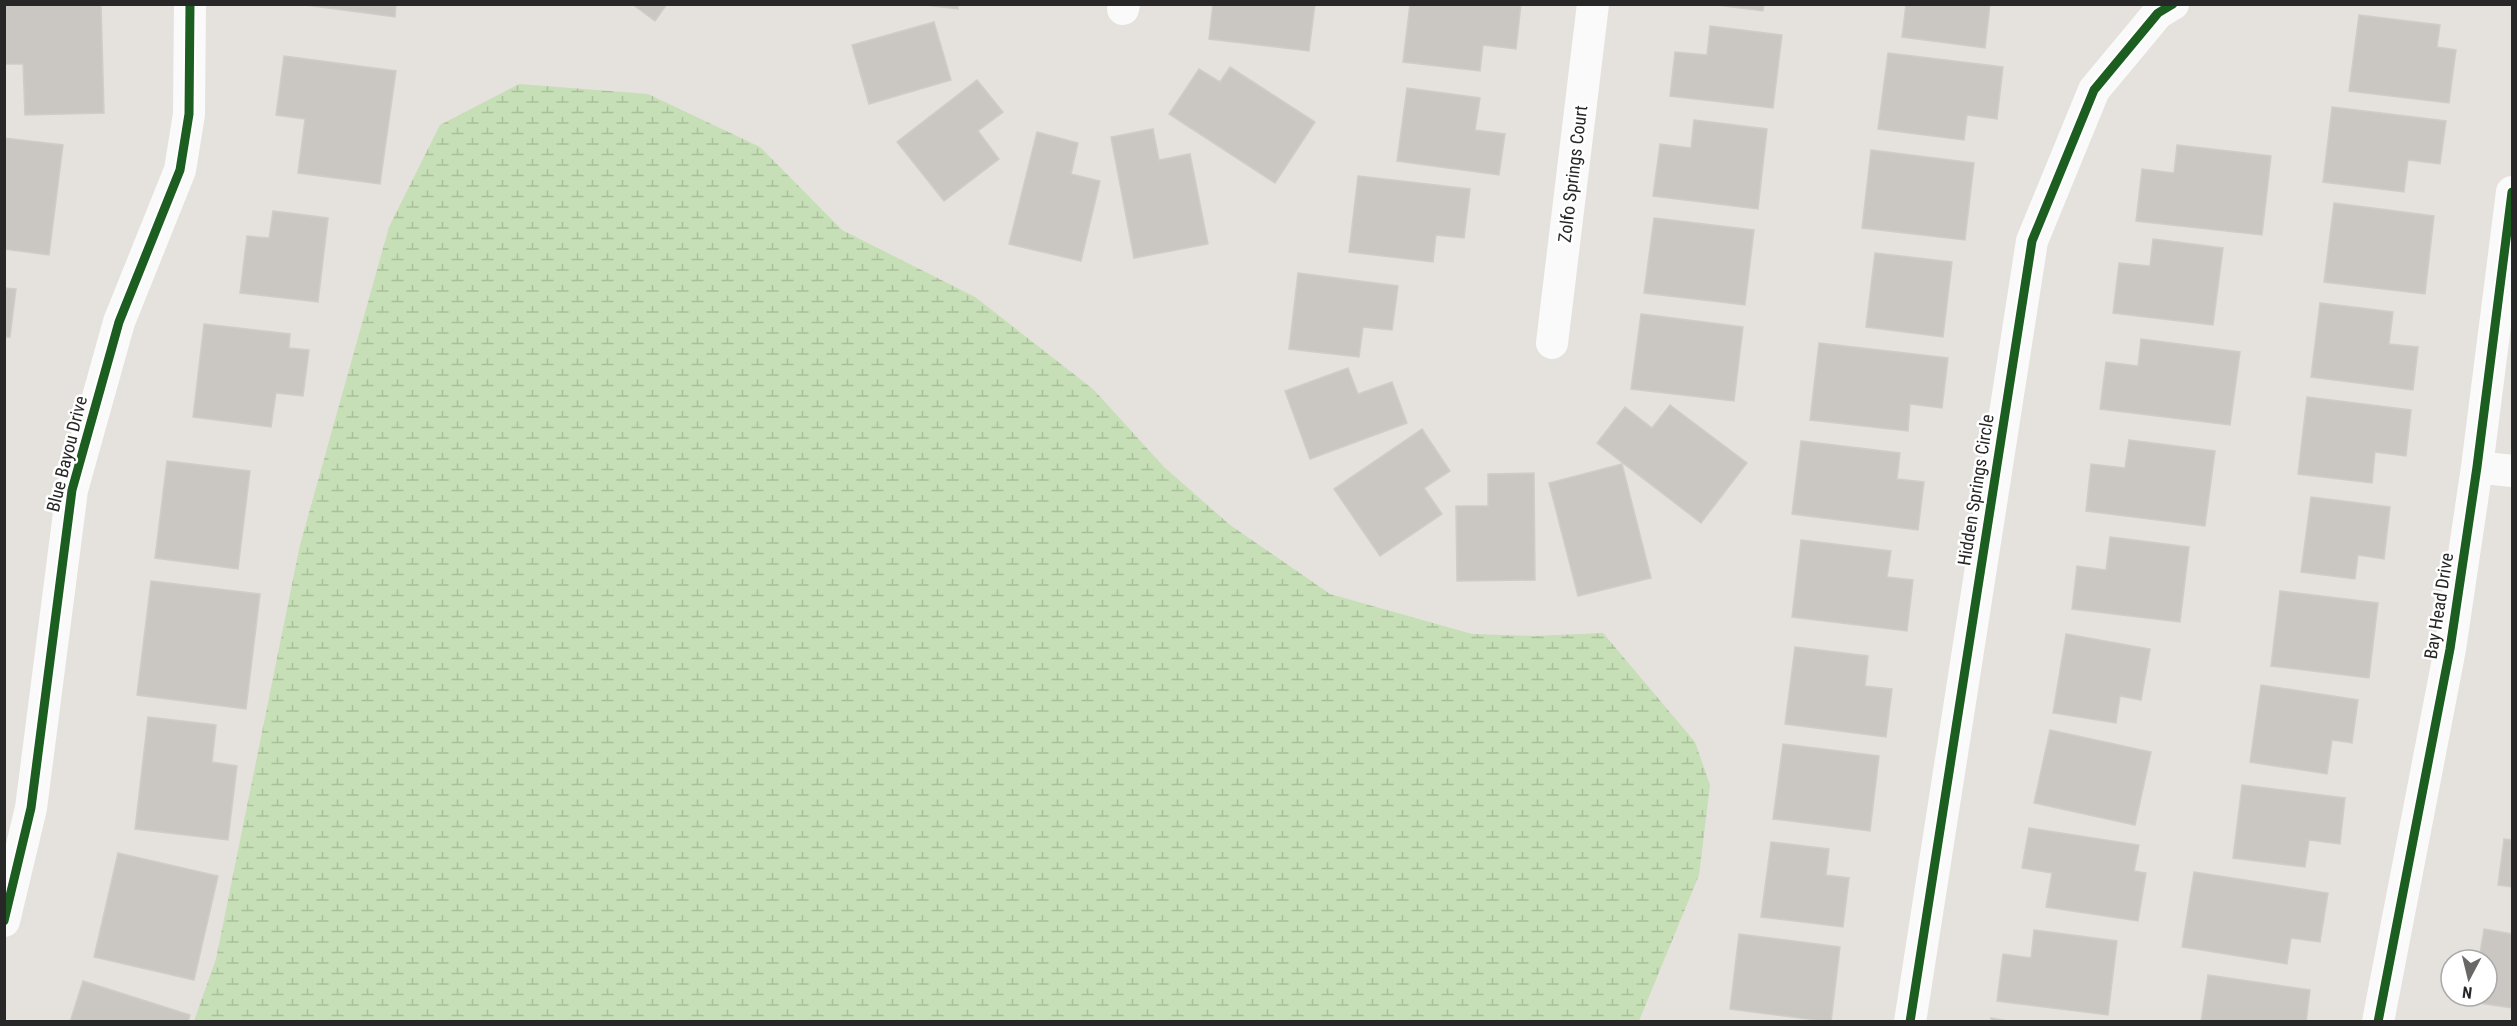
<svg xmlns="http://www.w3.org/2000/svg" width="2517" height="1026" font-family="'Roboto Condensed',sans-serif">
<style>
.wetland{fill:url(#wetland-marsh)}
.building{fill:#cac7c3;stroke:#d0cdc9;stroke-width:1.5}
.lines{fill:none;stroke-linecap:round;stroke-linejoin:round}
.street{stroke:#fbfafa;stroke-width:32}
.cycleway-casing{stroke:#fff;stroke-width:13}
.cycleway{stroke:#1b5e20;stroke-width:9}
.labels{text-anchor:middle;stroke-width:5;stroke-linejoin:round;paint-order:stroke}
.street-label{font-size:18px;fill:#272727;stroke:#fff}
</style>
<defs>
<pattern id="wetland-marsh" width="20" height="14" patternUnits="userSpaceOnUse" patternTransform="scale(1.5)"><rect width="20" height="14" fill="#c6dfb6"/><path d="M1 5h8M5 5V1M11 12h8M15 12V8" fill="none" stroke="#aabf9c"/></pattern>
</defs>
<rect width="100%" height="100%" fill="#e5e1dc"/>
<path class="wetland" d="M 519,84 L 648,94 L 760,147 L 842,230 L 975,297 L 1094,390 L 1164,467 L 1230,525 L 1330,594 L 1472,634 L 1534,636 L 1603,633 L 1695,742 L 1710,785 L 1699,875 L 1639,1021 L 194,1021 L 216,959 L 300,545 L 389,227 L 440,125 Z"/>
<path class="building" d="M 4,4 L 101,4 L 104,113 L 25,115 L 23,64 L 4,64 Z
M 298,4 L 396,4 L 395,17 Z
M 632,4 L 667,4 L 655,21 Z
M 917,4 L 958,4 L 958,9 Z
M 1213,4 L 1315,4 L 1309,51 L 1209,39 Z
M 1410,4 L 1521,4 L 1516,49 L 1483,45 L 1480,71 L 1403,62 Z
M 1709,4 L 1764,4 L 1763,11 Z
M 1906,4 L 1990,4 L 1985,48 L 1902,37 Z
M 2359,15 L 2440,25 L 2437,47 L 2456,50 L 2449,103 L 2349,91 Z
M 934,22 L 951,80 L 869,104 L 852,45 Z
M 1710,26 L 1782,35 L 1773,108 L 1670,96 L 1675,52 L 1707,55 Z
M 1888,53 L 2003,67 L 1997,119 L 1967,115 L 1964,140 L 1878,129 Z
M 284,56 L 396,71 L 380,184 L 298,173 L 305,119 L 276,115 Z
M 1230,67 L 1315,122 L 1275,183 L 1169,114 L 1199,69 L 1220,82 Z
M 977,80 L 1003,112 L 978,131 L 999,159 L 944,201 L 897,142 Z
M 1407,88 L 1480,98 L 1475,130 L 1505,134 L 1499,175 L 1397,161 Z
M 2332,107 L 2446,121 L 2440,164 L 2408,160 L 2404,192 L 2323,182 Z
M 1694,120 L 1767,129 L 1758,209 L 1653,196 L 1660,144 L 1691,148 Z
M 1153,129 L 1159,160 L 1190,154 L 1208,244 L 1134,258 L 1111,137 Z
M 1037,132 L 1078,143 L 1071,174 L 1100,181 L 1081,261 L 1009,244 Z
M 4,138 L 63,145 L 49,255 L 4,249 Z
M 2177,145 L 2271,156 L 2262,235 L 2136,221 L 2142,169 L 2174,173 Z
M 1871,150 L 1974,163 L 1965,240 L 1862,228 Z
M 1358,176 L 1470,189 L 1464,238 L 1436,235 L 1433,262 L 1349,252 Z
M 2334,203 L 2434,216 L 2425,294 L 2324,282 Z
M 273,211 L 328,218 L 318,302 L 240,293 L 247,236 L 269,238 Z
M 1654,218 L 1754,230 L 1745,305 L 1644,293 Z
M 2153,239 L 2223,248 L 2213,325 L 2113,313 L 2119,263 L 2150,266 Z
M 1875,253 L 1952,262 L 1943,337 L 1866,327 Z
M 1298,273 L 1398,286 L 1392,330 L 1363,327 L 1359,357 L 1289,349 Z
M 4,288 L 16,289 L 10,337 L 4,337 Z
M 2320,303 L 2393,312 L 2389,344 L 2418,347 L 2413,390 L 2311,377 Z
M 1641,314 L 1743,327 L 1734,401 L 1631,389 Z
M 204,324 L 290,334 L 289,348 L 309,350 L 303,396 L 276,393 L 271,427 L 193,417 Z
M 2141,339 L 2240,352 L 2230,425 L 2100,409 L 2106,362 L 2138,366 Z
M 1819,343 L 1948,358 L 1942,408 L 1910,404 L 1908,431 L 1810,420 Z
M 1348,368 L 1358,394 L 1392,382 L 1407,423 L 1310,459 L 1285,391 Z
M 2307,397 L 2411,410 L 2406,456 L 2375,452 L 2372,483 L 2298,474 Z
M 1670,405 L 1747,463 L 1701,523 L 1597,443 L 1625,407 L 1652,428 Z
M 1422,429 L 1450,471 L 1424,488 L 1442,514 L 1380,556 L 1334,489 Z
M 2129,440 L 2215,451 L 2205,526 L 2086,511 L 2091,464 L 2125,468 Z
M 1801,441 L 1900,453 L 1897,479 L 1924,482 L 1918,530 L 1792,514 Z
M 167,461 L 250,471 L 238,569 L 155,558 Z
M 1622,464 L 1651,578 L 1578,596 L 1549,483 Z
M 1534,473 L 1535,580 L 1457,581 L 1456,506 L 1488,506 L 1488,474 Z
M 2311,497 L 2390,507 L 2384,559 L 2358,555 L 2355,579 L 2301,572 Z
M 2110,537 L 2189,547 L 2180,622 L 2072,609 L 2077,566 L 2106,570 Z
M 1801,540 L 1891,551 L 1887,577 L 1913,580 L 1907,631 L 1792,617 Z
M 151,581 L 260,594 L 246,709 L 137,695 Z
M 2280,591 L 2378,603 L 2369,678 L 2271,666 Z
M 2066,634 L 2150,649 L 2141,700 L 2120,696 L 2116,723 L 2053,713 Z
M 1795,647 L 1868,656 L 1865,686 L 1892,689 L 1886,737 L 1785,724 Z
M 2261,685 L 2358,700 L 2352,743 L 2332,740 L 2327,774 L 2250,762 Z
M 148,717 L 216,725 L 212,762 L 237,766 L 228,840 L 135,829 Z
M 2050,730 L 2151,752 L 2135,825 L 2034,803 Z
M 1783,744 L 1879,756 L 1870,831 L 1773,819 Z
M 2242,785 L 2345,798 L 2340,844 L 2309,840 L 2305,867 L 2233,858 Z
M 2029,828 L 2139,845 L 2134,871 L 2146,873 L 2138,921 L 2046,907 L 2052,873 L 2022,868 Z
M 2504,839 L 2512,840 L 2512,887 L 2498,885 Z
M 1771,842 L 1829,849 L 1826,875 L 1849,878 L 1843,927 L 1761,917 Z
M 118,853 L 218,876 L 194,980 L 94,957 Z
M 2194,872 L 2328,893 L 2320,942 L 2291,938 L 2287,964 L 2182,947 Z
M 2484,929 L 2512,934 L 2512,1008 L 2472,1002 L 2473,996 L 2487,996 L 2487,960 L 2479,960 Z
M 2034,930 L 2117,941 L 2108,1015 L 1997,1001 L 2003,954 L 2031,958 Z
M 1739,934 L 1840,947 L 1831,1022 L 1730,1009 Z
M 2208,975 L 2310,990 L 2306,1022 L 2201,1022 Z
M 83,981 L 190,1015 L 188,1022 L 70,1022 Z
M 1991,1018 L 2013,1022 L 1991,1022 Z"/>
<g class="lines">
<path class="street" d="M 1123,9 L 1124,4
M 1552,343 L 1593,4
M 2477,467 L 2512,471
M 4,921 L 31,808 L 72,490 L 119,322 L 180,170 L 189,114 L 190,4
M 1910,1022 L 2032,241 L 2094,90 L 2158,13 L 2173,4
M 2378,1022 L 2450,649 L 2477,467 L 2512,192"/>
<defs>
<path id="cycleway" d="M 4,921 L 31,808 L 72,490 L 119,322 L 180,170 L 189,114 L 190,4
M 1910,1022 L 2032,241 L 2094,90 L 2158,13 L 2173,4
M 2378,1022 L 2450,649 L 2477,467 L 2512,192"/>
</defs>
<use href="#cycleway" class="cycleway-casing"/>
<use href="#cycleway" class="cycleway"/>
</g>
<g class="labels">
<g class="street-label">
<text transform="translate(1573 174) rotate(-83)" y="6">Zolfo Springs Court</text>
<text transform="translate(67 454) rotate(-76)" y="6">Blue Bayou Drive</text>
<text transform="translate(1976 490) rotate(-81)" y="6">Hidden Springs Circle</text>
<text transform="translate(2439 606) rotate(-81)" y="6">Bay Head Drive</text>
</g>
</g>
<rect width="2517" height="1026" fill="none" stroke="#272727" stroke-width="12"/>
<g transform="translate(2469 978) rotate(187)"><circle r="28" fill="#ffffff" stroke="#a9a9a9" stroke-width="1.5"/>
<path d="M0-4.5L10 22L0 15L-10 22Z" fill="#6a6866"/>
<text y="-9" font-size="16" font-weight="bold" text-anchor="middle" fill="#272727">N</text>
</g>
</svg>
